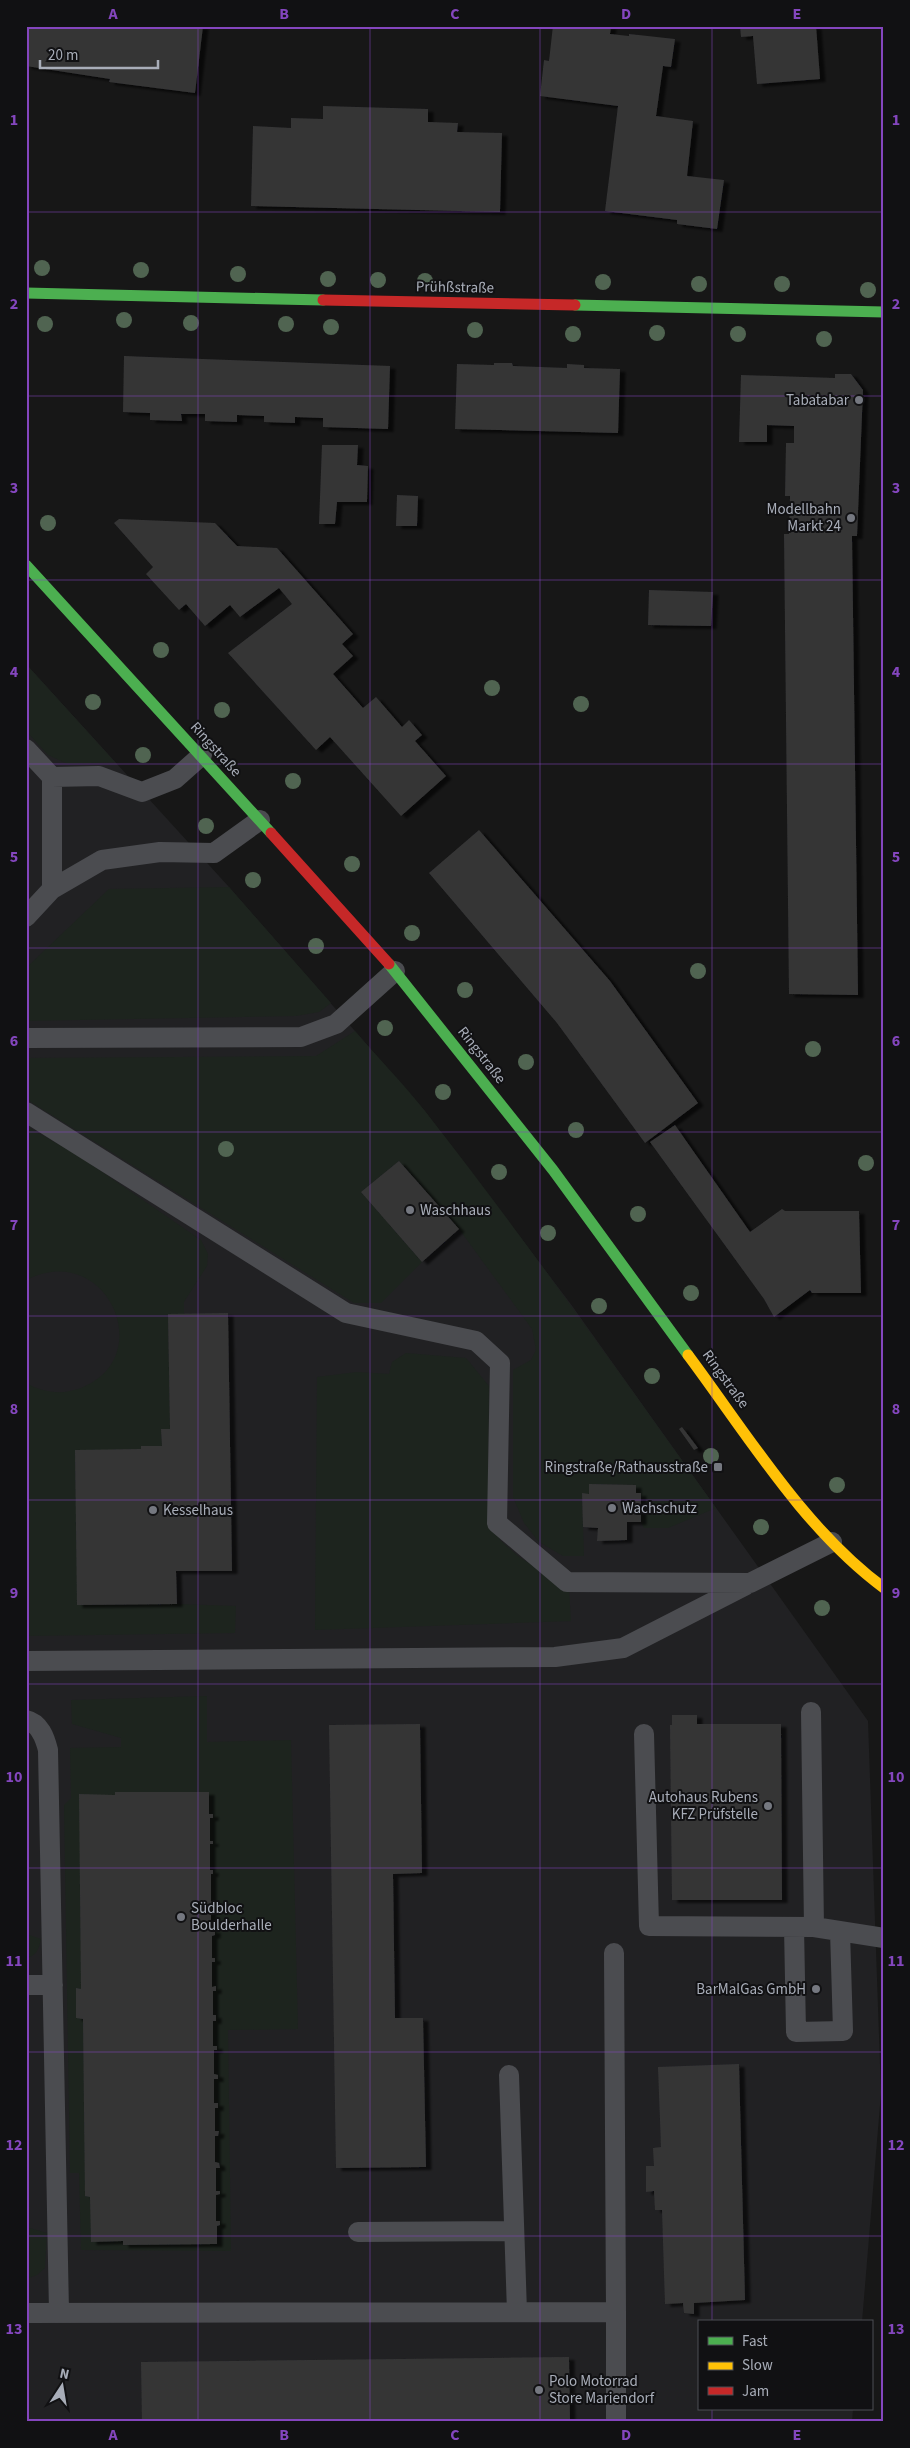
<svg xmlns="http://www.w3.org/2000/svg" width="910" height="2448" font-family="'Source Sans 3',sans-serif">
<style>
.built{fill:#212123}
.green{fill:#1d241e}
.building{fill:#353536;filter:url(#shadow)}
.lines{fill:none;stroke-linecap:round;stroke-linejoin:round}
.lane{stroke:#4b4c50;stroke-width:20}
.fast{stroke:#4caf50;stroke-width:11}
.slow{stroke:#ffc107;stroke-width:11}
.jam{stroke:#c62828;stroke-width:11}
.tree{fill:#506451}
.grid{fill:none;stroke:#8446be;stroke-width:1;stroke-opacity:0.55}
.poi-dot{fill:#757880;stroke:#111113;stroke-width:2}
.labels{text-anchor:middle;stroke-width:4;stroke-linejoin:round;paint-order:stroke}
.street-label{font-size:15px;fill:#a8adb8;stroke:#111113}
.poi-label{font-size:15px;fill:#a8adb8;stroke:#111113;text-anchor:end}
.neatline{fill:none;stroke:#8446be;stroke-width:2}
.grid-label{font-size:16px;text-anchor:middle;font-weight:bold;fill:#8446be}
</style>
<defs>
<filter id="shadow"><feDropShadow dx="5.5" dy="3" stdDeviation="1" flood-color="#0009"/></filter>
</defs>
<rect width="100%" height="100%" fill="#171717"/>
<path class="built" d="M 26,664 L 229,887 L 424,1110 L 570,1303 L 868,1721 L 881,2093 L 862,2322 L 699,2322 L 699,2409 L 853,2409 L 852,2422 L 26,2422 Z"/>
<path class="green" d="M 26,664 L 115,762 L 68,764 L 48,755 L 26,731 Z
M 229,887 L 331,1003 L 319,1012 L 296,1016 L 26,1021 L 26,968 L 109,889 Z
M 355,1031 C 378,1058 403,1083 425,1111 C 526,1240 620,1374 716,1508 L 668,1528 L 644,1528 L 641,1522 L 641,1493 L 636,1493 L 636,1485 L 590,1484 L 589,1494 L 582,1494 L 584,1556 L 563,1556 L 539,1542 L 524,1523 L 513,1497 L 513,1370 L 531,1360 L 536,1350 L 532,1329 L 459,1229 L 399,1161 L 361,1192 L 422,1262 L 381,1303 L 354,1303 L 26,1099 L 26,1058 L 316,1056 Z
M 26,1126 L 79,1156 L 201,1240 L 208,1254 L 207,1266 L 184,1302 L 184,1314 L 168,1314 L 170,1429 L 161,1429 L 162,1446 L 142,1446 L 141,1449 L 75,1451 L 78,1605 L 177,1604 L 236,1606 L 235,1633 L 26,1636 L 26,1383 C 43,1393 63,1395 81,1388 C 159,1358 107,1239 26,1280 Z
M 406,1353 L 466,1358 L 489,1386 L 488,1496 L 500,1540 L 518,1556 L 569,1589 L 571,1621 L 315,1630 L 317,1377 L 357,1372 L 389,1374 L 392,1362 Z
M 207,1696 L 207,1742 L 291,1740 L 298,2029 L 228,2030 L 231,2251 L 81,2250 L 79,2173 L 70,2173 L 64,1805 L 71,1798 L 70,1748 L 121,1747 L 121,1738 L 72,1724 L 71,1700 Z
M 26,1934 L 41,1939 C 39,1948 37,1956 26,1958 Z
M 26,2227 L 47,2233 L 45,2268 L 37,2275 L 26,2279 Z"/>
<path class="building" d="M 26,26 L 203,26 L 195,93 L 109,82 L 110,79 L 26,66 Z
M 553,26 L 611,26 L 610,34 L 629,36 L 629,34 L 675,39 L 671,67 L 663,66 L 656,116 L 693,121 L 687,176 L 724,180 L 717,229 L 677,224 L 677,220 L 605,211 L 618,106 L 540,96 L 544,60 L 549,61 Z
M 740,26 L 816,26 L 820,79 L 757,84 L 753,36 L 741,37 Z
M 323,106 L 428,109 L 428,122 L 458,123 L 457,132 L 502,133 L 500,212 L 251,206 L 253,126 L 291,128 L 291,118 L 323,119 Z
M 124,356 L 390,366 L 388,429 L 323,427 L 323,418 L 295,417 L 295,423 L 264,422 L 264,416 L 237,415 L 237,422 L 205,421 L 205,414 L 181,414 L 182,421 L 150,420 L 150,413 L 123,412 Z
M 494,363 L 512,363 L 513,366 L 567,368 L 567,364 L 584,365 L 584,368 L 620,369 L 618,433 L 455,429 L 457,364 L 494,365 Z
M 835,374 L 851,374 L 863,390 L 857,536 L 852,536 L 858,995 L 789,994 L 784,534 L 789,534 L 790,496 L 785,496 L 786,443 L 794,443 L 794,426 L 767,425 L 767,442 L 739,442 L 741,375 L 835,378 Z
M 322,445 L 358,445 L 357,465 L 368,466 L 367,502 L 337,502 L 335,524 L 319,524 Z
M 397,495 L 418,496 L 417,526 L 396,526 Z
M 119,519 L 215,523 L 237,546 L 277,548 L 353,634 L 342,644 L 353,656 L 333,674 L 363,708 L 376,697 L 402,727 L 409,720 L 422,735 L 415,741 L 446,776 L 401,816 L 330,737 L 316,750 L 228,653 L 292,604 L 279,588 L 240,617 L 230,605 L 205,626 L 186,604 L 179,610 L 146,574 L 153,567 L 114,523 Z
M 649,590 L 713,592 L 711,626 L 648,625 Z
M 479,830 L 610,981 L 698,1103 L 645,1143 L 557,1023 L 429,873 Z
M 675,1125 L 750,1232 L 782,1209 L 785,1211 L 859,1211 L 861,1293 L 812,1293 L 810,1290 L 774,1317 L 764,1299 L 650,1142 Z
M 399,1161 L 459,1229 L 422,1262 L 361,1192 Z
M 228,1313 L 232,1571 L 176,1571 L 177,1604 L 77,1605 L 75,1450 L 141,1449 L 141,1446 L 162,1446 L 161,1429 L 170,1429 L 168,1314 Z
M 682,1427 L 698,1448 L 694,1450 L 679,1429 Z
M 589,1484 L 636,1485 L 636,1493 L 641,1493 L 641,1522 L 627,1522 L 627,1540 L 597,1541 L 598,1528 L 583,1527 L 582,1493 L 589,1494 Z
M 672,1715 L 697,1715 L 697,1724 L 781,1724 L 782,1900 L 672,1900 L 670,1725 L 672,1725 Z
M 420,1724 L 422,1873 L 393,1874 L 395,2018 L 423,2018 L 426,2167 L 336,2168 L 329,1725 Z
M 115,1792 L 209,1792 L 209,1814 L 213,1814 L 213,1818 L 210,1818 L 210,1841 L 213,1841 L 213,1844 L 210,1844 L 210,1870 L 213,1870 L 213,1874 L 211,1874 L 211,1901 L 214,1901 L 214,1905 L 211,1905 L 211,1930 L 215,1930 L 215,1935 L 212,1936 L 212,1958 L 215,1958 L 215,1962 L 212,1962 L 212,1987 L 216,1986 L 216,1991 L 213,1991 L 213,2015 L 216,2015 L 216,2021 L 213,2021 L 213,2046 L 217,2046 L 217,2050 L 214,2050 L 214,2074 L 218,2075 L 218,2079 L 214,2079 L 214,2103 L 218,2103 L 218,2108 L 215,2108 L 215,2131 L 219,2131 L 218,2136 L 215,2136 L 215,2162 L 219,2163 L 220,2168 L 216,2168 L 216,2191 L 220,2191 L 220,2194 L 216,2195 L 216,2221 L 220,2221 L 220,2225 L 217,2226 L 217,2244 L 123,2245 L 123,2241 L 91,2242 L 90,2197 L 85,2196 L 83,2019 L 76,2018 L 76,1988 L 81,1989 L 79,1794 L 115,1795 Z
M 739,2064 L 745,2300 L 694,2303 L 694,2314 L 684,2313 L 683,2303 L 665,2304 L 662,2210 L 655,2210 L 654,2191 L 646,2192 L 646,2166 L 654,2166 L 653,2148 L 661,2147 L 658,2067 Z
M 569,2357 L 570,2422 L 142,2422 L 141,2362 Z"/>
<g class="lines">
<path class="lane" d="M 26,749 L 52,777
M 52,777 L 99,776 L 142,792 L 175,779 L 202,755
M 52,889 L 52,777
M 26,917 L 52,889 L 102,860 L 160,852 L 214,853 L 260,820
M 26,1038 L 301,1037 L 336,1024 L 395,971
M 26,1112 L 346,1313 L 476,1341 L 500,1363 L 497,1523 L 567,1582 L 750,1583 L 832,1542
M 26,1661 L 555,1657 L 623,1648 L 746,1585
M 811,1712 L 814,1927
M 26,1720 C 40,1723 45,1738 48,1750 L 59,2312
M 644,1734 L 649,1926 L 814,1927 L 884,1938
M 794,1927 L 796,2032 L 843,2031 L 840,1931
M 614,1953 L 616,2312
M 26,1985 L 53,1985
M 509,2075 L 517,2312
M 358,2232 L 514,2231
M 26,2313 L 616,2312 L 616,2422"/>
<path class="fast" d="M 26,293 L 323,300
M 575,305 L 884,312
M 26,565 L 271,833
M 389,964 L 553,1170 L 688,1355"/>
<path class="slow" d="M 688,1355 C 747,1434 804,1529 884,1588"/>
<path class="jam" d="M 323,300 L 575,305
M 271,833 L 389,964"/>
</g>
<g class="tree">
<circle cx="42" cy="268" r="8"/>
<circle cx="141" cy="270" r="8"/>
<circle cx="238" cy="274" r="8"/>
<circle cx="328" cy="279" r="8"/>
<circle cx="378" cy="280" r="8"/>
<circle cx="425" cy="281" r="8"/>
<circle cx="603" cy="282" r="8"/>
<circle cx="699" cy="284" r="8"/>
<circle cx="782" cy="284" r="8"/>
<circle cx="868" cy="290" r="8"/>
<circle cx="124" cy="320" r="8"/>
<circle cx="191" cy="323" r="8"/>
<circle cx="45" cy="324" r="8"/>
<circle cx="286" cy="324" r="8"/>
<circle cx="331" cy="327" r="8"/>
<circle cx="475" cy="330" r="8"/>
<circle cx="657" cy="333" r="8"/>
<circle cx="573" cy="334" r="8"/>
<circle cx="738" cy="334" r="8"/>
<circle cx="824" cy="339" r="8"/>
<circle cx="48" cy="523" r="8"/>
<circle cx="161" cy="650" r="8"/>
<circle cx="492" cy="688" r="8"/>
<circle cx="93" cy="702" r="8"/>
<circle cx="581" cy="704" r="8"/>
<circle cx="222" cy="710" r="8"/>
<circle cx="143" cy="755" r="8"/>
<circle cx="293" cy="781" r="8"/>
<circle cx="206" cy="826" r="8"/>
<circle cx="352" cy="864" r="8"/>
<circle cx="253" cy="880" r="8"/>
<circle cx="412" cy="933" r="8"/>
<circle cx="316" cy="946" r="8"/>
<circle cx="698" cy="971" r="8"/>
<circle cx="465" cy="990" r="8"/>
<circle cx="385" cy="1028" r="8"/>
<circle cx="813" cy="1049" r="8"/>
<circle cx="526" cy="1062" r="8"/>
<circle cx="443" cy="1092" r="8"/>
<circle cx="576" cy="1130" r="8"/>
<circle cx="226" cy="1149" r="8"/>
<circle cx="866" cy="1163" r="8"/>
<circle cx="499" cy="1172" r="8"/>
<circle cx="638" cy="1214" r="8"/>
<circle cx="548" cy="1233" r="8"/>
<circle cx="691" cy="1293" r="8"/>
<circle cx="599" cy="1306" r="8"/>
<circle cx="652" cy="1376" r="8"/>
<circle cx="711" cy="1456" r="8"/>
<circle cx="837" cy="1485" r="8"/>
<circle cx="761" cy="1527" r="8"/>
<circle cx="822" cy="1608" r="8"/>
</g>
<path class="grid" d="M 198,26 L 198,2422M 370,26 L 370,2422M 540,26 L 540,2422M 712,26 L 712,2322M 26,212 L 884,212M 26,396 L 884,396M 26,580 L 884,580M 26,764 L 884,764M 26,948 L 884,948M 26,1132 L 884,1132M 26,1316 L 884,1316M 26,1500 L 884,1500M 26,1684 L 884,1684M 26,1868 L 884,1868M 26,2052 L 884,2052M 26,2236 L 884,2236M 712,2409 L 712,2422"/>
<g class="poi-dot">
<circle cx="859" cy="400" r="5"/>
<circle cx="851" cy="518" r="5"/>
<circle cx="410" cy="1210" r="5"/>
<rect x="713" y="1462" width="10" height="10" rx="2.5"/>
<circle cx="612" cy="1508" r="5"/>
<circle cx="153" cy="1510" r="5"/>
<circle cx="768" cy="1806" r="5"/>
<circle cx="181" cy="1917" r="5"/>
<circle cx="816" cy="1989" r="5"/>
<circle cx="539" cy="2390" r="5"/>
</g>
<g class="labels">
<g class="street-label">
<text transform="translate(455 287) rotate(1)" y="5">Prühßstraße</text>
<text transform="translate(216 749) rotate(48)" y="5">Ringstraße</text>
<text transform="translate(482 1055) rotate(52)" y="5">Ringstraße</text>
<text transform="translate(726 1379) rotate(54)" y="5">Ringstraße</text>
</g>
<g class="poi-label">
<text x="849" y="405">Tabatabar</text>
<text x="841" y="514">Modellbahn<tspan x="841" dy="17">Markt 24</tspan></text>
<text x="420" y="1215" text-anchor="start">Waschhaus</text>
<text x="708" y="1472">Ringstraße/Rathausstraße</text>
<text x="622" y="1513" text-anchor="start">Wachschutz</text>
<text x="163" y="1515" text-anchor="start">Kesselhaus</text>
<text x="758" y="1802">Autohaus Rubens<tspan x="758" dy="17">KFZ Prüfstelle</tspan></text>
<text x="191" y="1913" text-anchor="start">Südbloc<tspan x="191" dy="17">Boulderhalle</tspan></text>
<text x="806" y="1994">BarMalGas GmbH</text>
<text x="549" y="2386" text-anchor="start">Polo Motorrad<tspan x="549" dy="17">Store Mariendorf</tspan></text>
</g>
</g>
<rect width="910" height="2448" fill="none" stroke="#111113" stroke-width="55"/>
<rect x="698" y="2320" width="175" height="90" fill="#111113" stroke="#4d4f55"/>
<rect x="708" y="2337" width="25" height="8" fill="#4caf50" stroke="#4d4f55"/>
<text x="742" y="2346" font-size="15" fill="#a8adb8">Fast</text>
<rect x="708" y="2362" width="25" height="8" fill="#ffc107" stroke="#4d4f55"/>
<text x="742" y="2370" font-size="15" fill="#a8adb8">Slow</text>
<rect x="708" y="2387" width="25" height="8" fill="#c62828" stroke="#4d4f55"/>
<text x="742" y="2396" font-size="15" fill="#a8adb8">Jam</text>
<g transform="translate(62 2386) rotate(12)" stroke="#111113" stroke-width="4" paint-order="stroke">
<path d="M0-4L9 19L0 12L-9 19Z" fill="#a8adb8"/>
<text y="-8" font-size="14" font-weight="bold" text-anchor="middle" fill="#a8adb8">N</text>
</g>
<path d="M40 60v8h118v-8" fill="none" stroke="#a8adb8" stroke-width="2.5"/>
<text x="48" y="60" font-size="15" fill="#a8adb8" stroke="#111113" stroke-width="4" paint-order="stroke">20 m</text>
<rect x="28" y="28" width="854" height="2392" class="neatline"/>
<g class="grid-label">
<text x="113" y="19">A</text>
<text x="284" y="19">B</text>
<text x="455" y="19">C</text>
<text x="626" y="19">D</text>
<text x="797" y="19">E</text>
<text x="14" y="125">1</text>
<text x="896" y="125">1</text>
<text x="14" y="309">2</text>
<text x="896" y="309">2</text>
<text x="14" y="493">3</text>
<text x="896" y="493">3</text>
<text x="14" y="677">4</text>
<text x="896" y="677">4</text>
<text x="14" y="862">5</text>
<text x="896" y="862">5</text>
<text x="14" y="1046">6</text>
<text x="896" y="1046">6</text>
<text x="14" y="1230">7</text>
<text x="896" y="1230">7</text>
<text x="14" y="1414">8</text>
<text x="896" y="1414">8</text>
<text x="14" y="1598">9</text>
<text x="896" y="1598">9</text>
<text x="14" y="1782">10</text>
<text x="896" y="1782">10</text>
<text x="14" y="1966">11</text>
<text x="896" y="1966">11</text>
<text x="14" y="2150">12</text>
<text x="896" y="2150">12</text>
<text x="14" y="2334">13</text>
<text x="896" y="2334">13</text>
<text x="113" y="2440">A</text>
<text x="284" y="2440">B</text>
<text x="455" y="2440">C</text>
<text x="626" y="2440">D</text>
<text x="797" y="2440">E</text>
</g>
</svg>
